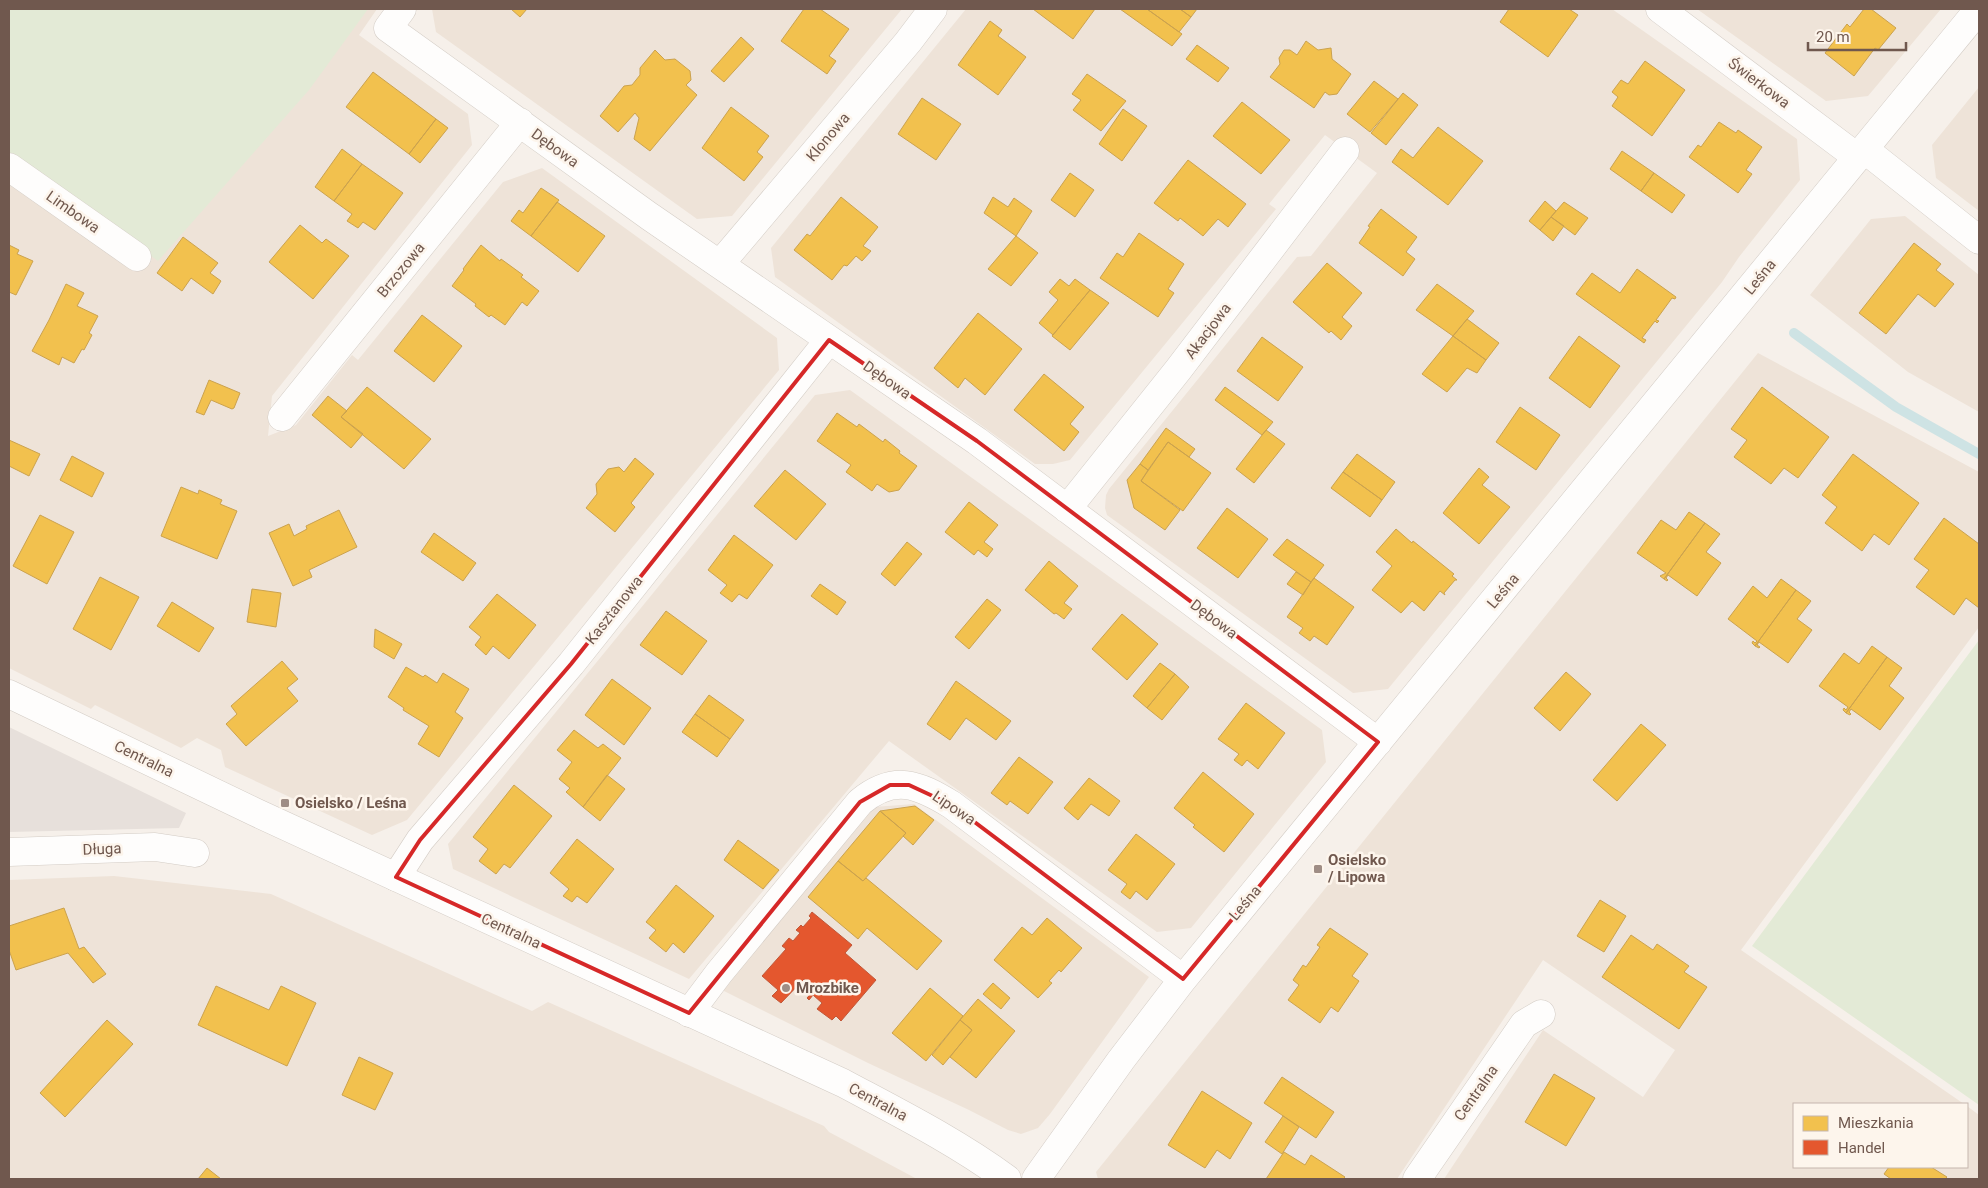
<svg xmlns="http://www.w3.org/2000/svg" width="1988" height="1188" font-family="Roboto,sans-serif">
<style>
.residential{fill:#eee3d8}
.industrial{fill:#e7e0db}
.green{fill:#e3ead6}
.homes{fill:#f2c14e;stroke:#cba24e}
.shops{fill:#e4572e;stroke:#c15738}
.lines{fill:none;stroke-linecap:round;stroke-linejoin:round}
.stream{stroke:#cee3e4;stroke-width:10}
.minor-casing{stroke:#d3ccc5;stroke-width:29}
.tertiary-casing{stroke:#d3ccc5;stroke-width:29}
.minor{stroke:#fefdfc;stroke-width:28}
.tertiary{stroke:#fefdfc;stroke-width:28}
.marked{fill:none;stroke:#d62828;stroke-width:4;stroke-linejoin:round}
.poi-dot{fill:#9f8d85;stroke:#fdf5ec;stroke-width:2}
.labels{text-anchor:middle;stroke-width:5;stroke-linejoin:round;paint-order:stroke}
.street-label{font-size:15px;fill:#70584e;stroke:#fdf5ec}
.poi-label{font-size:15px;font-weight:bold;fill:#70584e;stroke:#fdf5ec;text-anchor:start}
</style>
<rect width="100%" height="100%" fill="#f6f0ea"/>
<path class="residential" d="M 9,9 L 377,9 L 359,35 L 468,114 L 472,145 L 272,396 L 268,436 L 296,425 L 352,355 L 358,360 L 503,182 L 542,168 L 777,338 L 779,370 L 407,820 L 372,835 L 225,767 L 221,750 L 197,738 L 181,748 L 95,705 L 91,709 L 9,668 Z
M 432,9 L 902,9 L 732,216 L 697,219 L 436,32 Z
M 966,9 L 1612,9 L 1797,139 L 1800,180 L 1739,257 L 1722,282 L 1388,689 L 1353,693 L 1107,515 L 1105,508 L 1106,495 L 1109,489 L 1297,257 L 1311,256 L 1377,173 L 1325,135 L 1269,204 L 1276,209 L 1070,460 L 1053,464 L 1035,464 L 775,277 L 771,248 Z
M 1697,9 L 1941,9 L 1868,96 L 1826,101 Z
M 1979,87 L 1979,211 L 1936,178 L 1932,145 Z
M 1905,216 L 1979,275 L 1979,412 L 1908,372 L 1810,295 L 1871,219 Z
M 1758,353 L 1979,472 L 1979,627 L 1741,950 L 1964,1104 L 1794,1104 L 1794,1167 L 1967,1167 L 1967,1106 L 1979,1115 L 1979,1179 L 1444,1179 L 1543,1030 L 1643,1097 L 1675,1050 L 1543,960 L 1397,1179 L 1098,1179 L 1096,1172 Z
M 850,390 L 1322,730 L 1326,762 L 1191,928 L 1157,932 L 889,741 L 689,979 L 453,869 L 448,844 L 815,395 Z
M 914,804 L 1149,977 L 1050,1114 L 1038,1128 L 1021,1134 L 1008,1130 L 969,1110 L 868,1063 L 722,990 L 874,807 Z
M 114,876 L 271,894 L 532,1011 L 548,1002 L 824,1126 L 829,1132 L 917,1179 L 9,1179 L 9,880 Z"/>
<path class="industrial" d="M 9,727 L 186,813 L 179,828 L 9,832 Z"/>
<path class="green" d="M 9,9 L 368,9 L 309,90 L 158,261 L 9,152 Z
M 1979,640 L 1979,1105 L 1752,946 Z"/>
<path class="homes" d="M 511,9 L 527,9 L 520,17 Z
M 804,9 L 820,9 L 849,29 L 829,56 L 836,61 L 827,74 L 781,41 Z
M 1033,9 L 1095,9 L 1073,39 Z
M 1120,9 L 1147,9 L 1182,34 L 1172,46 Z
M 1147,9 L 1180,9 L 1191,17 L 1179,32 Z
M 1180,9 L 1197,9 L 1191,17 Z
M 1509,9 L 1569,9 L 1578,15 L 1548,57 L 1500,22 Z
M 1864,9 L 1871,9 L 1896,28 L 1878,50 L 1875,48 L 1854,76 L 1825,53 L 1847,24 L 1850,27 Z
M 990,21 L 1002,30 L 998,36 L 1026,57 L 998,95 L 958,65 Z
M 741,37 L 754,49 L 724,82 L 711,71 Z
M 1306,41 L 1318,50 L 1331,48 L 1332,59 L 1351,74 L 1337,94 L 1329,95 L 1325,92 L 1314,108 L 1270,77 L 1280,64 L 1279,58 L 1284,50 L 1290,50 L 1297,55 Z
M 1197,45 L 1229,68 L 1218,82 L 1186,59 Z
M 655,50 L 665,60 L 675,59 L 690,71 L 691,80 L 686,85 L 697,95 L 650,151 L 634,139 L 639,118 L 635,113 L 618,132 L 600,116 L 624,86 L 632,85 L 640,75 L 640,68 Z
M 1645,61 L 1685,90 L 1652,136 L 1612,106 L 1618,97 L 1612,92 L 1621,80 L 1628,84 Z
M 373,72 L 436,119 L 409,154 L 346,107 Z
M 1087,74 L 1126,101 L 1101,131 L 1073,110 L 1081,100 L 1072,94 Z
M 1374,81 L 1398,99 L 1370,132 L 1347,114 Z
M 1403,93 L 1418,105 L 1386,145 L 1371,133 Z
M 922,98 L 961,124 L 936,160 L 898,134 Z
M 1242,102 L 1290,140 L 1261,174 L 1213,136 Z
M 731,107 L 769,136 L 757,152 L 763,157 L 744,181 L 702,148 Z
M 1123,109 L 1147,126 L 1122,161 L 1099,144 Z
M 436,119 L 448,128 L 420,163 L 409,154 Z
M 1719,122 L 1736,133 L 1738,130 L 1762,147 L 1746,170 L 1752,174 L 1738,193 L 1689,157 L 1698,145 L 1701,147 Z
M 1438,127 L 1483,161 L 1448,205 L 1392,162 L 1401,149 L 1413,158 Z
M 342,149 L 362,164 L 334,201 L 315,187 Z
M 1622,151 L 1654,173 L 1641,191 L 1610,169 Z
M 1188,160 L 1246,204 L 1228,227 L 1218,219 L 1203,236 L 1180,218 L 1178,221 L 1154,203 Z
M 362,164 L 403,193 L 375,230 L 363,222 L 358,228 L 347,221 L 352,214 L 334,201 Z
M 1070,173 L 1094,190 L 1075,217 L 1051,200 Z
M 1654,173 L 1685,195 L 1672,213 L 1641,191 Z
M 541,188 L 559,200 L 531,236 L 511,221 L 519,210 L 523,213 Z
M 841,197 L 878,227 L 863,246 L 871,251 L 862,261 L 856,256 L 847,266 L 844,265 L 832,280 L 794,250 L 807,234 L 810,236 Z
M 993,197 L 1008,207 L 1014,198 L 1032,211 L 1016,236 L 984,213 Z
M 1545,201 L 1556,211 L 1540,230 L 1529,221 Z
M 557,202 L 605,236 L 578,272 L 531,236 Z
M 1564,202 L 1588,218 L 1575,235 L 1551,217 Z
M 1381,209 L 1417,237 L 1406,252 L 1415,259 L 1403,276 L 1359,243 L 1370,227 L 1368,226 Z
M 1551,217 L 1564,226 L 1553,241 L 1540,230 Z
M 300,225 L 322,243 L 326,239 L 349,256 L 313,299 L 269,262 Z
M 1139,233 L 1184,264 L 1168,289 L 1174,293 L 1158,317 L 1100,278 L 1117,253 L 1123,257 Z
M 1016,236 L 1038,253 L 1011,286 L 988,269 Z
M 183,237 L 218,263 L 210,273 L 221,281 L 213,294 L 191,278 L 182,291 L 157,273 Z
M 1914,243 L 1941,264 L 1936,270 L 1954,284 L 1935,307 L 1918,294 L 1886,334 L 1859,313 Z
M 9,245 L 19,250 L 17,254 L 33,261 L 16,295 L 9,292 Z
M 481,245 L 500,261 L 501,259 L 523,275 L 521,277 L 539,291 L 527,306 L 522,302 L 505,325 L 491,315 L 489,317 L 475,306 L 476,304 L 452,286 L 464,270 L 463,269 Z
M 1327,263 L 1362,293 L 1342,317 L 1352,326 L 1341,340 L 1331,331 L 1329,333 L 1293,302 Z
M 1637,269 L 1676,297 L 1675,299 L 1672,298 L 1656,320 L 1659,321 L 1657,323 L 1655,321 L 1642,338 L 1646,340 L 1644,343 L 1576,294 L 1592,273 L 1620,293 Z
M 1060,279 L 1069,286 L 1075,279 L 1090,290 L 1053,335 L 1039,323 L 1058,300 L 1049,292 Z
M 66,284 L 84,293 L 77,306 L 98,316 L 89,333 L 92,335 L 84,350 L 82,349 L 74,363 L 62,357 L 59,365 L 32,351 L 49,320 Z
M 1437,284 L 1474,311 L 1453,336 L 1416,310 Z
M 1090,290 L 1109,303 L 1070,350 L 1052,336 Z
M 978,313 L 1022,349 L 985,395 L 965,378 L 958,388 L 934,368 Z
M 422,315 L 462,346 L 434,382 L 394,351 Z
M 1467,319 L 1499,343 L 1486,360 L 1453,336 Z
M 1453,336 L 1486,360 L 1477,373 L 1467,368 L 1447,392 L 1422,374 Z
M 1579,336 L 1620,366 L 1590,408 L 1549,378 Z
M 1262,337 L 1303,367 L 1278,401 L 1237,371 Z
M 1044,374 L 1084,407 L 1070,424 L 1079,432 L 1064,451 L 1014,410 Z
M 209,380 L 240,393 L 234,408 L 232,409 L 211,400 L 204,415 L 196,412 Z
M 367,387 L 431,439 L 404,469 L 341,417 Z
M 1225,387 L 1273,422 L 1262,435 L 1215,400 Z
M 1762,387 L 1829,437 L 1798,478 L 1784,468 L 1771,484 L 1734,457 L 1747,440 L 1731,429 Z
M 328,396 L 347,411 L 341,417 L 363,434 L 351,448 L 312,415 Z
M 1520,407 L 1560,435 L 1536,470 L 1496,442 Z
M 837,413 L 857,427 L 859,424 L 883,442 L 885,439 L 900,451 L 899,453 L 917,466 L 899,490 L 889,492 L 877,484 L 872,491 L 846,472 L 851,465 L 817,441 Z
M 1166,428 L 1195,449 L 1189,457 L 1168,442 L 1148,470 L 1140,464 Z
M 1266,430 L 1285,444 L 1254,483 L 1236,469 Z
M 9,440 L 40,454 L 29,476 L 9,466 Z
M 1168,442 L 1211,473 L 1183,511 L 1141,481 Z
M 1357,454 L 1395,482 L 1382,500 L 1343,472 Z
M 1853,454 L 1919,503 L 1889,545 L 1874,534 L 1862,551 L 1825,523 L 1837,507 L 1822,495 Z
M 72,456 L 104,473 L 92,497 L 60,480 Z
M 635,458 L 654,474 L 631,503 L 635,507 L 615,532 L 586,508 L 597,494 L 596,484 L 608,469 L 619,467 L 624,472 Z
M 1140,464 L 1148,470 L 1141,481 L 1180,510 L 1165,530 L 1134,508 L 1127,480 Z
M 1479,468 L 1489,477 L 1482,485 L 1510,507 L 1479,544 L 1443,513 Z
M 785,470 L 826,504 L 796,540 L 754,506 Z
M 1343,472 L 1382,500 L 1370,517 L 1331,488 Z
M 181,487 L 198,494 L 199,490 L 222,500 L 220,504 L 237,511 L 217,559 L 161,536 Z
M 969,502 L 998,525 L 984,542 L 993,549 L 987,557 L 978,550 L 974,555 L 945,532 Z
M 1227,508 L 1268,539 L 1238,578 L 1197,548 Z
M 339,510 L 357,547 L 309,570 L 312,577 L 293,586 L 269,533 L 289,524 L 294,536 L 307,529 L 306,526 Z
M 1689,512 L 1705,523 L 1664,579 L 1660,576 L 1666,573 L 1637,553 L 1661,520 L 1676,530 Z
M 40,515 L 74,532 L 47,584 L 13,566 Z
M 1944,518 L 1979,544 L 1979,608 L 1966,598 L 1954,615 L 1916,587 L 1929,570 L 1914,559 Z
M 1705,523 L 1720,534 L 1706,552 L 1721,563 L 1697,596 L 1668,575 L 1666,578 L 1668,580 L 1667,581 L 1664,579 Z
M 1396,529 L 1412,543 L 1413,541 L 1454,574 L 1452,576 L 1457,580 L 1455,580 L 1444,593 L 1445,595 L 1440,591 L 1424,611 L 1412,601 L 1401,613 L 1372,590 L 1392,566 L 1376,552 Z
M 434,533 L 476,563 L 463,581 L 421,552 Z
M 734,535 L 773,565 L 747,599 L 739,594 L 732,602 L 720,593 L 727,585 L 708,570 Z
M 1287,539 L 1324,565 L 1311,582 L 1273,555 Z
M 907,542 L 922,554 L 895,586 L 881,574 Z
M 1049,561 L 1078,586 L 1064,603 L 1072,609 L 1064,619 L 1056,613 L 1054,614 L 1025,590 Z
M 1296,572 L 1311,582 L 1303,595 L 1287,584 Z
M 100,577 L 139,597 L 111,650 L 73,629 Z
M 1314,578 L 1354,607 L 1327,645 L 1314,636 L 1310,641 L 1299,633 L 1303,628 L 1287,617 Z
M 1781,579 L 1796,590 L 1755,646 L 1752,643 L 1753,641 L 1755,643 L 1757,641 L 1728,619 L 1753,586 L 1767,598 Z
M 820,584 L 846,602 L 837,615 L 811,596 Z
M 252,589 L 281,593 L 276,627 L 247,622 Z
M 1796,590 L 1811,601 L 1797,619 L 1812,630 L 1788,663 L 1759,642 L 1757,645 L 1760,647 L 1759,648 L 1755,646 Z
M 497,594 L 536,625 L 509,659 L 493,646 L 486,655 L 475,645 L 481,637 L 469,627 Z
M 987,599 L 1001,610 L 969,649 L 955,637 Z
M 172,602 L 214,628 L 199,652 L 157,626 Z
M 666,611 L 707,641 L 682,675 L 640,645 Z
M 1122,614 L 1158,644 L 1127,680 L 1092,649 Z
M 375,629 L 402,644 L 394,659 L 374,647 Z
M 1872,646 L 1887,657 L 1846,713 L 1843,710 L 1844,708 L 1846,710 L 1848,707 L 1819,686 L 1844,653 L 1859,664 Z
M 1887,657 L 1902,668 L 1889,686 L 1904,698 L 1880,730 L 1851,709 L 1849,712 L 1851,714 L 1850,715 L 1846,713 Z
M 282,661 L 298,679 L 287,688 L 298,701 L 246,746 L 226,724 L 237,714 L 231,706 Z
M 1160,663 L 1175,674 L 1147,708 L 1133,696 Z
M 406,667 L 423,677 L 425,675 L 437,683 L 443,673 L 469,689 L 455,712 L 463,718 L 439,757 L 418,744 L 429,726 L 403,710 L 404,708 L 388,697 Z
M 1566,672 L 1591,694 L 1560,731 L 1534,708 Z
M 1175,674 L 1189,687 L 1162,720 L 1147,708 Z
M 612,679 L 651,708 L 624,745 L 585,715 Z
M 956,681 L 1011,721 L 996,740 L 966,718 L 950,740 L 927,724 Z
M 709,695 L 744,720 L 730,739 L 695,714 Z
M 1246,703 L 1285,733 L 1258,769 L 1247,760 L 1242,766 L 1234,760 L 1239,754 L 1218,739 Z
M 695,714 L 730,739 L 717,757 L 682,732 Z
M 1641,724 L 1666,745 L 1617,801 L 1593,780 Z
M 574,730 L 598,748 L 603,744 L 621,758 L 583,807 L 566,792 L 570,788 L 559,779 L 572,762 L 557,750 Z
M 1019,757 L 1053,782 L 1028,814 L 1010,801 L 1007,805 L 991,793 Z
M 1203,772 L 1254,814 L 1224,852 L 1193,827 L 1195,825 L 1174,808 Z
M 607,775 L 625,789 L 600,821 L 583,807 Z
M 1089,778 L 1120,801 L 1109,816 L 1091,804 L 1078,820 L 1064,808 Z
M 514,785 L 552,816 L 510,868 L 504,864 L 496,874 L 479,861 L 488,849 L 473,837 Z
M 915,806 L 934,820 L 913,845 L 903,836 L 906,833 L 880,811 Z
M 880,811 L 906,833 L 863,881 L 838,861 Z
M 1136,834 L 1175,864 L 1147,900 L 1136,891 L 1130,899 L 1121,892 L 1127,884 L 1108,870 Z
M 577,839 L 614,869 L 587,903 L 577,896 L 572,902 L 563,896 L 569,889 L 550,873 Z
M 738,840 L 779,870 L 763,889 L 724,860 Z
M 838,861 L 863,881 L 866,878 L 942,941 L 917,970 L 867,928 L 858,939 L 808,897 Z
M 676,885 L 714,916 L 684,953 L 673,943 L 666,952 L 649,938 L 656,930 L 646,922 Z
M 1600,900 L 1626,916 L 1604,952 L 1577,936 Z
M 64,908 L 79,949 L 84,947 L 106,974 L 93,983 L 68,953 L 16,970 L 9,950 L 9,926 Z
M 1047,918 L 1082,948 L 1061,972 L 1059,970 L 1049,981 L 1052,983 L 1038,998 L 994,960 L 1022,927 L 1032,935 Z
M 1330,928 L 1368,954 L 1352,976 L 1359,981 L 1338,1012 L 1331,1007 L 1320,1023 L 1288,1000 L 1299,985 L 1293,980 L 1303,965 L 1306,967 L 1320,947 L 1317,945 Z
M 1631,935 L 1653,950 L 1657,944 L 1689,966 L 1684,972 L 1707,987 L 1679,1029 L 1602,977 Z
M 993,983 L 1010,998 L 1001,1009 L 983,994 Z
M 216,986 L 269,1010 L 281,986 L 316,1003 L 287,1066 L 198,1025 Z
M 930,988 L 963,1016 L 926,1061 L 892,1033 Z
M 978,999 L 1015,1031 L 976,1078 L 950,1057 L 972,1030 L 960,1020 Z
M 107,1020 L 133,1044 L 65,1117 L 40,1093 Z
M 960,1020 L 972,1030 L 943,1065 L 932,1055 Z
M 359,1057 L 393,1073 L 375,1110 L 342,1095 Z
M 1554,1074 L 1595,1098 L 1566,1146 L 1525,1122 Z
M 1282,1077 L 1334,1112 L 1316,1138 L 1264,1103 Z
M 1202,1091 L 1252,1123 L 1230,1159 L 1217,1150 L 1205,1168 L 1168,1145 Z
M 1283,1116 L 1299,1127 L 1282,1154 L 1265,1142 Z
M 1284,1152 L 1305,1165 L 1311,1155 L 1345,1177 L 1343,1179 L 1266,1179 Z
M 1889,1167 L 1931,1167 L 1947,1177 L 1945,1179 L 1891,1179 L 1884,1174 Z
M 207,1168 L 221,1179 L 198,1179 Z"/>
<path class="shops" d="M 812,912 L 852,945 L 845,953 L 876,980 L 841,1021 L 836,1016 L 832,1020 L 817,1009 L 822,1003 L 813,995 L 809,1000 L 807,998 L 815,989 L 804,979 L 781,1003 L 772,996 L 778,990 L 762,976 L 786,949 L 782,946 L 789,938 L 793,941 L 800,933 L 796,930 L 801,925 L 803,927 L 811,918 L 809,916 Z"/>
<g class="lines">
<path class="stream" d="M 1794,333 L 1896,407 L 1979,454"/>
<defs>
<path id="minor" d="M 402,9 L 388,28 L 649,216 L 977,441 L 1378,742
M 1660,9 L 1857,157
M 1864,149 L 1979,240
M 9,167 L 137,257
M 720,264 L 908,42 L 933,9
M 282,417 L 520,122
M 1067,509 L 1178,370 L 1345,151
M 9,852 L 155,847 L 195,853
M 396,877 L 420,840 L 571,664 L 829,340
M 689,1013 L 719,973 L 860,802 C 894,774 918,784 952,805 L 1183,979
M 1036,1179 L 1121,1060 L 1183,979 L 1979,9
M 1417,1179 L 1524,1024 L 1541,1014"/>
<path id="tertiary" d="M 9,694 L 255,812 L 843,1083 C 899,1113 955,1141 1007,1179"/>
</defs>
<use href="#minor" class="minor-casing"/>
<use href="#tertiary" class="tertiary-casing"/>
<use href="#minor" class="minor"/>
<use href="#tertiary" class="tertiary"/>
</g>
<path class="marked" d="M 829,340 L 977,441 L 1378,742 L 1183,979 L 952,805 L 909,785 L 890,785 L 860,802 L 689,1013 L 396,877 L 420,840 L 571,664 Z"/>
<g class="poi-dot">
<rect x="280" y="798" width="10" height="10" rx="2.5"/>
<rect x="1313" y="864" width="10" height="10" rx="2.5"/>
<circle cx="786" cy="988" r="5"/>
</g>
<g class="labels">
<g class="street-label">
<text transform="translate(1759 83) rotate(37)" y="5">Świerkowa</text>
<text transform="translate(828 137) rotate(-50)" y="5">Klonowa</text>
<text transform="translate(555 148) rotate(36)" y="5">Dębowa</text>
<text transform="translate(73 212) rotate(35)" y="5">Limbowa</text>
<text transform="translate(401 270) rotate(-51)" y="5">Brzozowa</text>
<text transform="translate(1760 277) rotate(-51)" y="5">Leśna</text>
<text transform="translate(1208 331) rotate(-53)" y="5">Akacjowa</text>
<text transform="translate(887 380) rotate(35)" y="5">Dębowa</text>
<text transform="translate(1503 591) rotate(-50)" y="5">Leśna</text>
<text transform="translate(614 610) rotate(-52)" y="5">Kasztanowa</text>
<text transform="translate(1214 619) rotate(37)" y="5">Dębowa</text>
<text transform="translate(144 759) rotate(26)" y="5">Centralna</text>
<text transform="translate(954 808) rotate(34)" y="5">Lipowa</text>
<text transform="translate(102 849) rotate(-2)" y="5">Długa</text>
<text transform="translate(1245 903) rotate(-50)" y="5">Leśna</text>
<text transform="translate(511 931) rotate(25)" y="5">Centralna</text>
<text transform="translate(1476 1093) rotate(-55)" y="5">Centralna</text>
<text transform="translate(878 1102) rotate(28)" y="5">Centralna</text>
</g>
<g class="poi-label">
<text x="295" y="808">Osielsko / Leśna</text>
<text x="1328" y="865">Osielsko<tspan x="1328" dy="17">/ Lipowa</tspan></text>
<text x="796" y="993">Mrozbike</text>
</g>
</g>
<rect width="1988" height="1188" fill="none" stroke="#70584e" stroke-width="20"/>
<rect x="1793" y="1103" width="175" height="65" fill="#fdf5ec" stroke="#c5b6ad"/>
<rect x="1803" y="1116" width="25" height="15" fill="#f2c14e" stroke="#c5b6ad"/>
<text x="1838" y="1128" font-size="15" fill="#70584e">Mieszkania</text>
<rect x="1803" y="1140" width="25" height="15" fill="#e4572e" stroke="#c5b6ad"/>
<text x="1838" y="1153" font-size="15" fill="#70584e">Handel</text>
<path d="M1808 42v8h98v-8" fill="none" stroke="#70584e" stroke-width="2.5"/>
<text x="1816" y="42" font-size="15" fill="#70584e" stroke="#fdf5ec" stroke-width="4" paint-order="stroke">20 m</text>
</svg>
